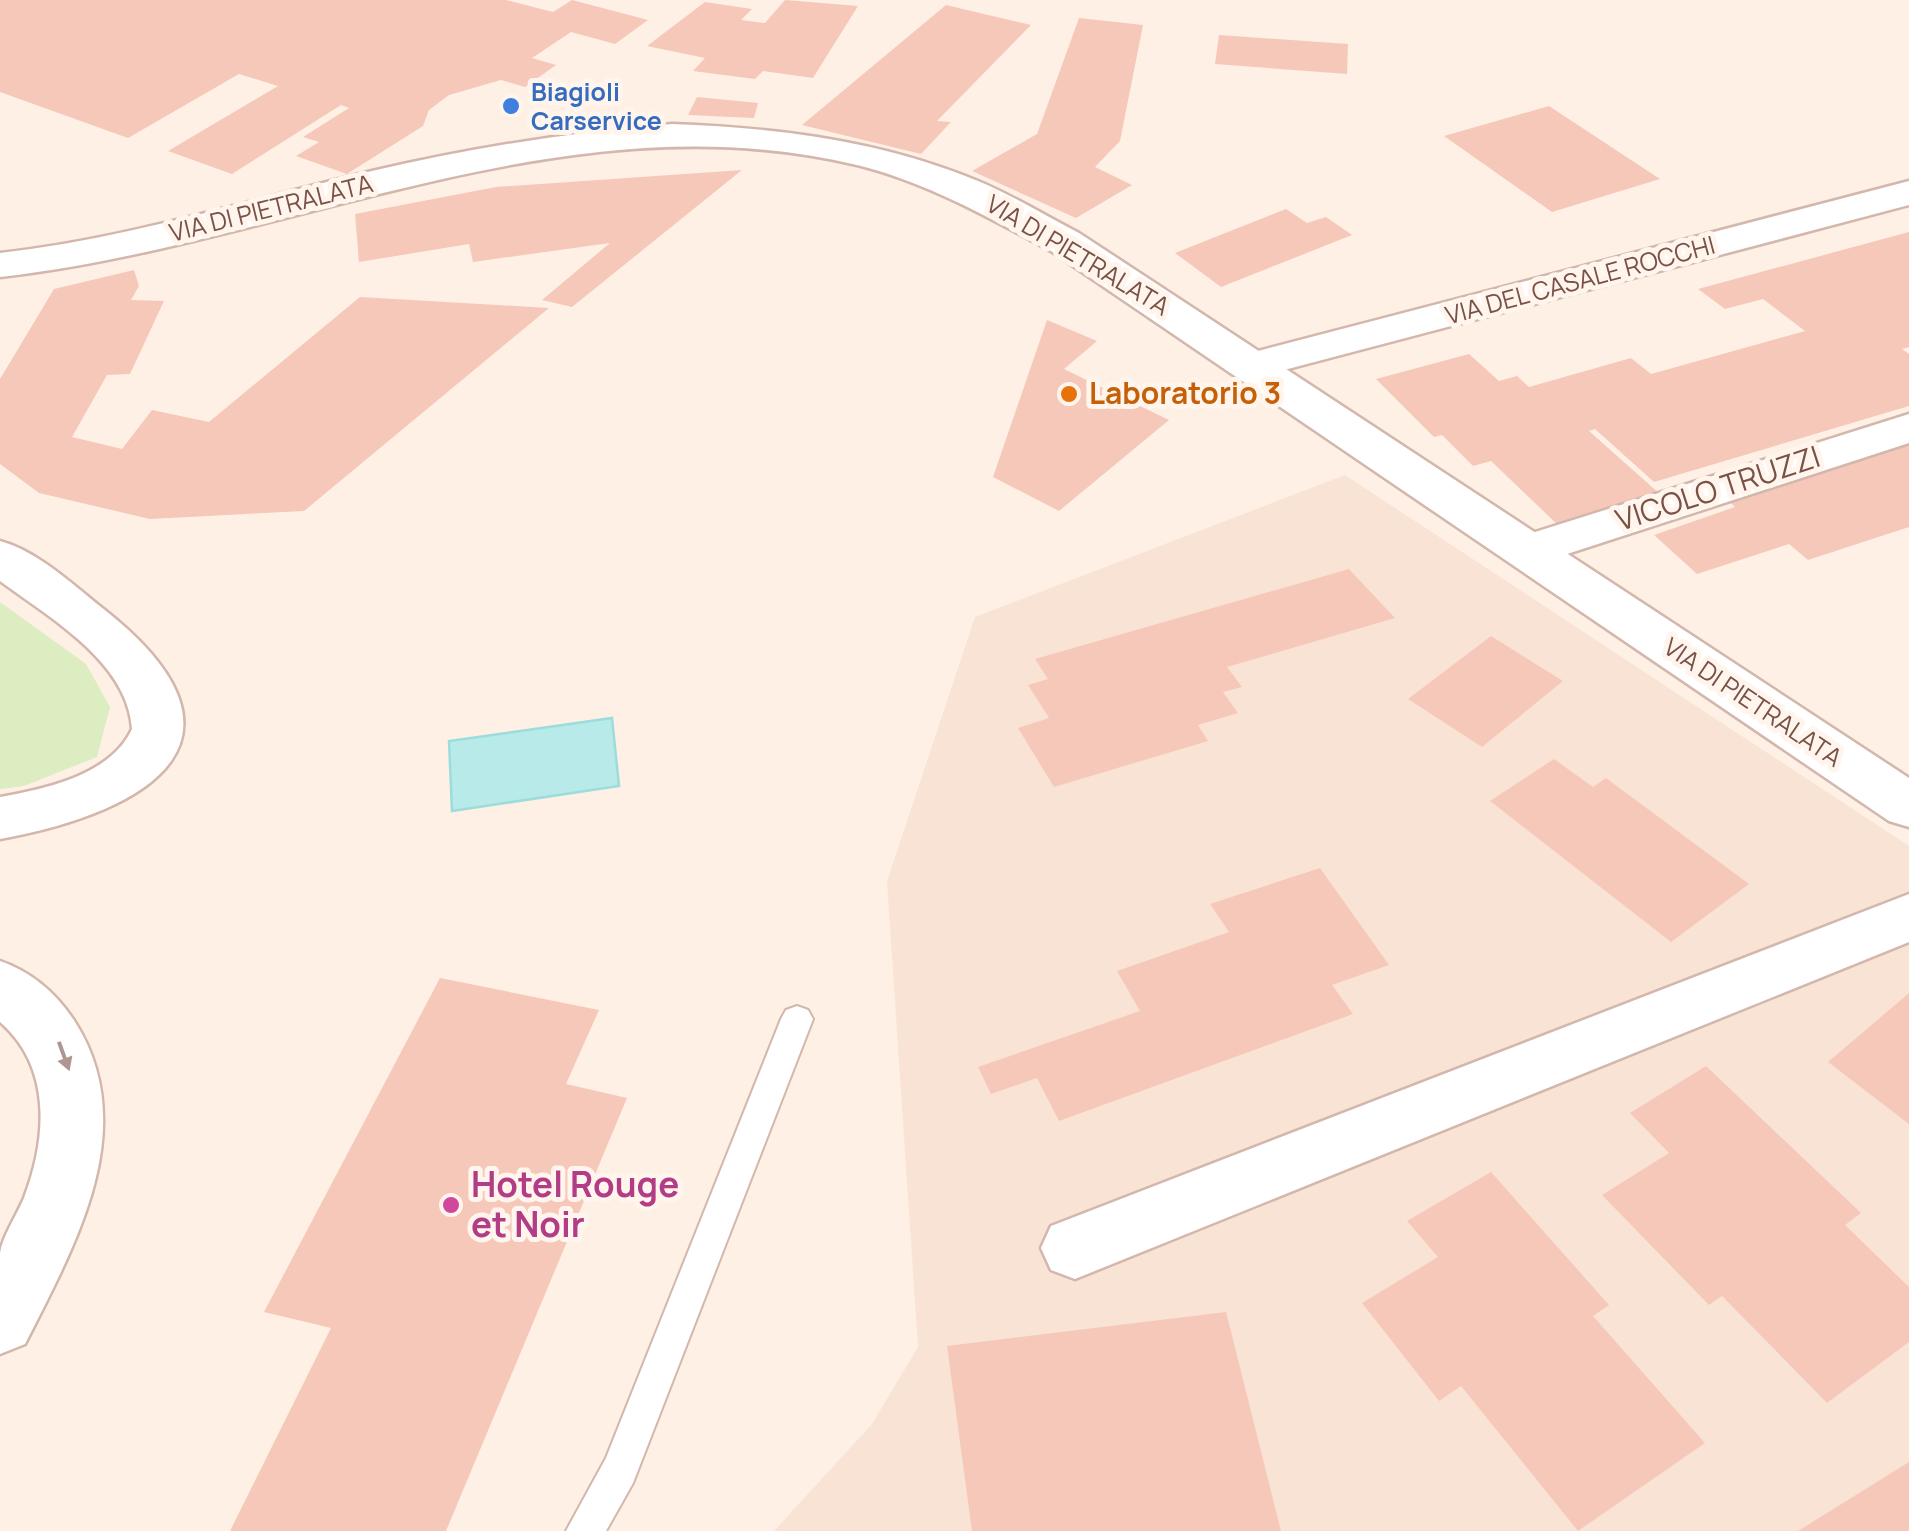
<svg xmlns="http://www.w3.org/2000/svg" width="1909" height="1531" font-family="Manrope,sans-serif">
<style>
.residential{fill:#f9e3d5}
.green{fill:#dbedc1}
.water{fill:#b7eae9;stroke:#9cdddc;stroke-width:2.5}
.building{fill:#f6c8ba}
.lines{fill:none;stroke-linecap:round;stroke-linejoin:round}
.service-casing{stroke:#d3b7ac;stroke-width:4}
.minor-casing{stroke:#d3b7ac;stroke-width:5}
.tertiary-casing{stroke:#d3b7ac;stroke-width:5}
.service{fill:#fff;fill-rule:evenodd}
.minor{fill:#fff;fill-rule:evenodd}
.tertiary{fill:#fff;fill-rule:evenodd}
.oneway{fill:#af9791}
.shop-dot{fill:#3f7fe0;stroke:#fff5ed;stroke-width:4}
.food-dot{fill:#e8710a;stroke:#fff5ed;stroke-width:4}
.hotel-dot{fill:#d1479c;stroke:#fff5ed;stroke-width:4}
.labels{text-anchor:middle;stroke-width:10;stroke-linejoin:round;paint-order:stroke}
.far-shop-label{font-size:25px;font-weight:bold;fill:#366cbe;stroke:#fff5ed;text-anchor:start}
.far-street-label{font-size:25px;fill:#795147;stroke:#fff5ed}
.food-label{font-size:30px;font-weight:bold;fill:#c56008;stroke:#fff5ed;text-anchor:start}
.street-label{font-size:30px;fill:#795147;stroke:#fff5ed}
.near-hotel-label{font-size:35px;font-weight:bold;fill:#b23c85;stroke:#fff5ed;text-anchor:start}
</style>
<rect width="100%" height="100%" fill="#fef0e4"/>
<path class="residential" d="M 1345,475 L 1909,846 L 1909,1531 L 774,1531 L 872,1424 L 918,1347 L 887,881 L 975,617 Z"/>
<path class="green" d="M 0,602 L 86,664 L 110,707 L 97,757 L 24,786 L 0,789 Z"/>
<path class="water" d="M 612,718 L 619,786 L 452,811 L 449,741 Z"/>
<path class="building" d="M 0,0 L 506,0 L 553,12 L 572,0 L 648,20 L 615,44 L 571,32 L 532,58 L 556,65 L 525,87 L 501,80 L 449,95 L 429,110 L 423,126 L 347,174 L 296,156 L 319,142 L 303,137 L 349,108 L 341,105 L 232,174 L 168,151 L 278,86 L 239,74 L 128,138 L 0,92 Z
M 785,0 L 858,6 L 813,78 L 763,71 L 755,79 L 693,71 L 705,58 L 647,46 L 705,2 L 752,9 L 741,20 L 765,23 Z
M 946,5 L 1031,25 L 937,121 L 951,122 L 921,154 L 802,125 Z
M 1079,18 L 1143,25 L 1120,141 L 1095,167 L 1132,185 L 1076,218 L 972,171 L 1037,134 Z
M 1219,35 L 1348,44 L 1347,74 L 1215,64 Z
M 697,97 L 758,103 L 754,118 L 688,115 Z
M 1549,106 L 1660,179 L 1552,212 L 1444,136 Z
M 742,170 L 572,307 L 542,300 L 610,243 L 473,262 L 469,244 L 359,262 L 355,214 L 496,187 Z
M 1286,209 L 1307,223 L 1326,217 L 1352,235 L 1221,287 L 1175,253 Z
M 1909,232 L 1909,347 L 1902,349 L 1909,354 L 1909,406 L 1654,482 L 1595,429 L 1589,431 L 1661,495 L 1560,527 L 1491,461 L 1473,466 L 1442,435 L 1434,437 L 1376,379 L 1469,354 L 1499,381 L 1517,376 L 1529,387 L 1631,358 L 1651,374 L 1805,331 L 1763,299 L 1725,309 L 1698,289 Z
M 134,270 L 139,286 L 131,300 L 164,301 L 130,374 L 107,375 L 72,437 L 122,449 L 152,410 L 209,422 L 360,297 L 549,308 L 304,511 L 150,519 L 39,493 L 0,464 L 0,379 L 54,289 Z
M 1047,320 L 1097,341 L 1064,369 L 1169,420 L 1059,511 L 993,477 Z
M 1909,444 L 1909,527 L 1808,560 L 1789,544 L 1697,574 L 1654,535 L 1735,507 L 1728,500 Z
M 1349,569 L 1395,618 L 1227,667 L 1242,687 L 1223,692 L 1238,713 L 1198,725 L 1208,741 L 1054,787 L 1018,728 L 1049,718 L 1028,685 L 1048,679 L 1035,659 Z
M 1491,636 L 1563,681 L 1482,747 L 1408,699 Z
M 1554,759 L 1593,787 L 1606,778 L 1749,884 L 1671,942 L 1490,801 Z
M 1320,868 L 1389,965 L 1332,985 L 1353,1014 L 1059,1121 L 1037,1078 L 991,1094 L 978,1067 L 1140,1011 L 1117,971 L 1229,932 L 1210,904 Z
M 440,978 L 599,1010 L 566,1084 L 627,1098 L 446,1531 L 230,1531 L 331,1328 L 264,1312 Z
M 1909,993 L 1909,1124 L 1828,1062 Z
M 1706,1066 L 1861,1213 L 1845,1225 L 1909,1287 L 1909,1342 L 1827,1403 L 1722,1296 L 1709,1305 L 1602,1195 L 1669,1153 L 1630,1113 Z
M 1491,1172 L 1609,1305 L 1593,1316 L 1705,1443 L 1578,1531 L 1461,1386 L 1439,1401 L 1362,1303 L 1438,1257 L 1407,1221 Z
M 1226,1312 L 1281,1531 L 972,1531 L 947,1346 Z
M 1909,1462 L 1909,1531 L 1798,1531 Z"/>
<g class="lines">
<defs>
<path id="service" d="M 797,1006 L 808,1010 L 813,1019 L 633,1483 L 606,1531 L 566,1531 L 606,1458 L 781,1019 L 786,1010 Z"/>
<path id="minor" d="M 1909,181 L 1909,205 L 1250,379 L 1235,375 L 1228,366 L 1235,357 Z
M 1909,414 L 1909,443 L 1527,567 L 1510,562 L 1503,551 L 1510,540 Z
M 0,541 C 37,551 71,583 101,607 C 268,737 154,811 0,839 L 0,797 C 45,789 111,775 132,729 C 128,662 50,618 0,581 Z
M 1909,894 L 1909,942 L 1075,1279 L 1051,1270 L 1041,1248 L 1051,1226 Z
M 0,961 C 32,972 57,994 75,1022 C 142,1128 75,1245 25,1344 L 0,1354 C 0,1322 0,1286 0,1254 C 2,1237 17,1215 24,1198 C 47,1138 52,1067 0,1022 Z"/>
<path id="tertiary" d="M 672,124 C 778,128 879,140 978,181 C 1012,195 1046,216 1079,233 L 1909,778 L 1909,827 L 1889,821 L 1051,251 C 988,217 926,182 857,165 C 564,95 286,245 0,277 L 0,253 C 126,239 248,200 372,171 C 471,148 570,132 672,124 Z"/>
</defs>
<use href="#service" class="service-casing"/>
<use href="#minor" class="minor-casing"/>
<use href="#tertiary" class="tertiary-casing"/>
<use href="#service" class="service"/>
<use href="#minor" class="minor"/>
<use href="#tertiary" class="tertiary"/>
</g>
<defs><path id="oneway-solid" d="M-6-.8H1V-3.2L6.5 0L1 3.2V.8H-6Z" transform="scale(2.5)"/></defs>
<use class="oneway" href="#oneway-solid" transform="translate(64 1056) rotate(70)"/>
<circle class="shop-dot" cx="511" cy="106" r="10"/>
<circle class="food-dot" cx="1069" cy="394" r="10"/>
<circle class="hotel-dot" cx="451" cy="1205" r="10"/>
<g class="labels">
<g class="far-shop-label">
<text x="531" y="101">Biagioli<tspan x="531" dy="29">Carservice</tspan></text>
</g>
<g class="far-street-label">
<text transform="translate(271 208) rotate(-14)" y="9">VIA DI PIETRALATA</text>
<text transform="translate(1078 255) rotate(31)" y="9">VIA DI PIETRALATA</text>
<text transform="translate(1580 280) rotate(-15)" y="9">VIA DEL CASALE ROCCHI</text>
<text transform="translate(1753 702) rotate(34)" y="9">VIA DI PIETRALATA</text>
</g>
<g class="food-label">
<text x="1089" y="404">Laboratorio 3</text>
</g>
<g class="street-label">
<text transform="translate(1718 489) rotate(-18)" y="10">VICOLO TRUZZI</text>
</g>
<g class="near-hotel-label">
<text x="471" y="1197">Hotel Rouge<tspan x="471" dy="40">et Noir</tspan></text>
</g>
</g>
</svg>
